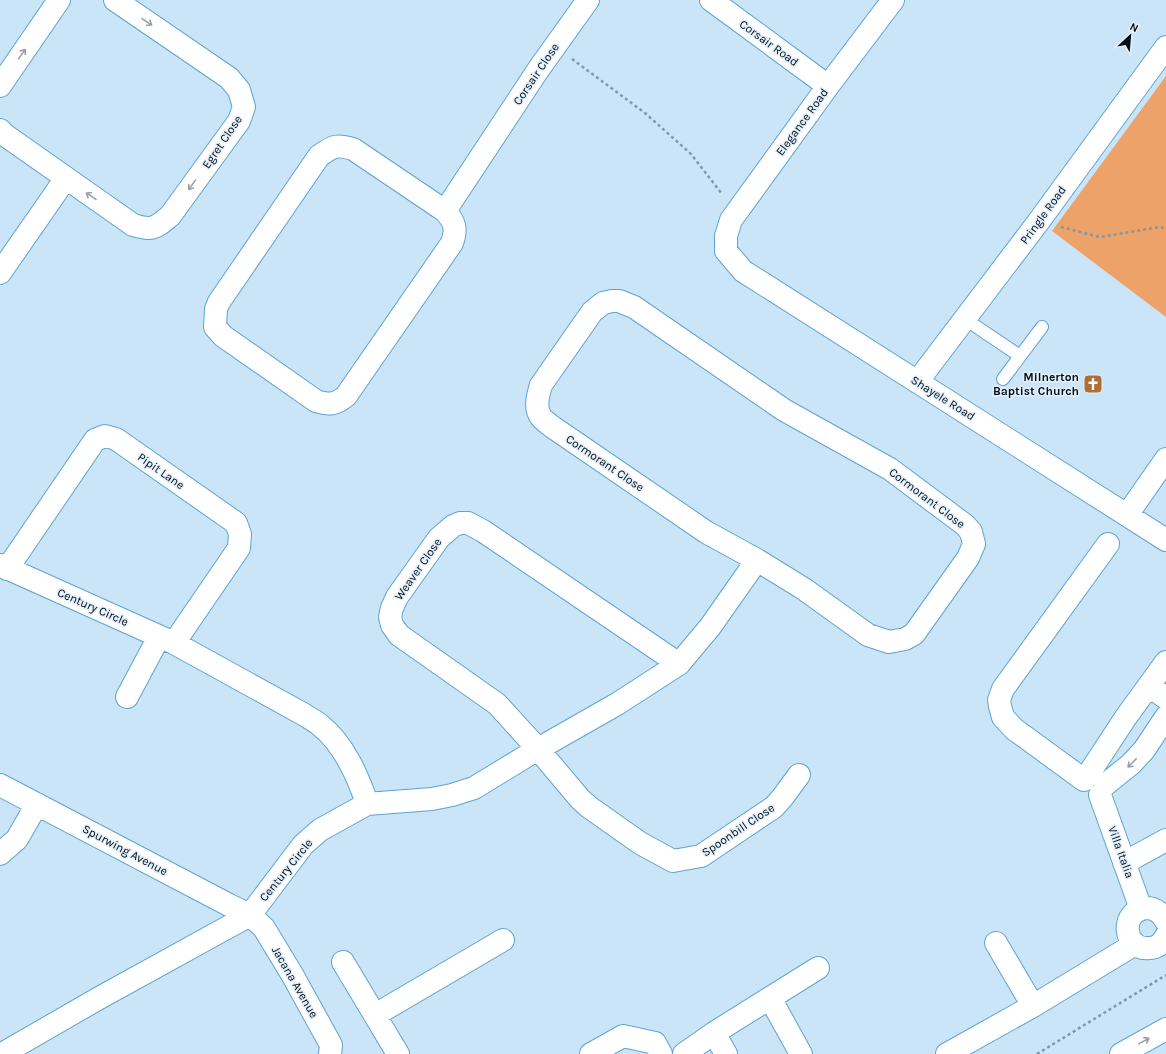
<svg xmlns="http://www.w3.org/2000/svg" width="1166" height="1054" font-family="Karla,sans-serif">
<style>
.green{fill:#eca269}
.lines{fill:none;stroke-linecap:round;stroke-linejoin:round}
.service-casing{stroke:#5fa3ce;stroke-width:14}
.minor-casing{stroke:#5fa3ce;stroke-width:24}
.secondary-casing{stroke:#5fa3ce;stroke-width:24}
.path{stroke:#8298a8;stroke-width:2.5;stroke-dasharray:3 3;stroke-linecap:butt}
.service{stroke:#fff;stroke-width:12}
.minor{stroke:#fff;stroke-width:22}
.secondary{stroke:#fff;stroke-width:22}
.oneway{stroke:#999fa3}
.labels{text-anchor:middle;stroke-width:3;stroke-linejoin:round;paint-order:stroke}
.street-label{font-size:12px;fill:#000e1a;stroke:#e3f0f9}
.poi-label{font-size:12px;font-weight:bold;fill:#000e1a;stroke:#e3f0f9;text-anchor:end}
</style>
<rect width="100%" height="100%" fill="#cae5f7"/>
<path class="green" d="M 1166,76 L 1166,317 L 1052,231 Z"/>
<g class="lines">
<defs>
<path id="service" d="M 965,319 L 1020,356
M 1003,379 L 1042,327"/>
<path id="minor" d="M 711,0 L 828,86
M 893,0 L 828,86 L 731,220 L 726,236 L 726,251 L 743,271 L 1166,540
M 0,86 L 59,0
M 0,130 L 5,135 L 133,225 C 153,231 155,228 170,216 L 239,121 L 244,107 L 239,90 L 229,78 L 115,0
M 445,211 L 353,149 C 335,144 334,146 319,156 L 219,302 L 216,309 L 215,327 L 223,336 L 316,401 C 329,405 335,405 346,396 L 452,243 C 457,229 455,222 445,211 L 538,70 L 588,0
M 0,273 L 66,178
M 612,301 L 619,301 L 634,307 L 784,410 L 890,469 L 965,525 L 971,532 L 974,544 L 968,558 L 914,634 L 905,639 L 889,642 L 868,635 L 804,589 L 757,560 L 706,532 L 554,428 C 550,425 544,421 541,417 C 534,408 538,395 541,385 L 592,312 L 603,303 Z
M 917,382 L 1039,221 L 1166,47
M 1127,515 L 1166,459
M 0,565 L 174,643 L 303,714 C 309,718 316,721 321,726 C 343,743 359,778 367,804
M 7,569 L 95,440 L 105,436 L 116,439 L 236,523 L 240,534 L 239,548 L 174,643
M 679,664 L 483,531 L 468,523 L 460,523 L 453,526 L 439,538 L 397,597 L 392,608 L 390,617 L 392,625 L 399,635 L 497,704 L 538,749 L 580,799 L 589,807 L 640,843 L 673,861 L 701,856 L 774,807 L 782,798 L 799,775
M 1149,686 L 1166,698
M 127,697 L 159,637
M 1088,775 L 1126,717 L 1166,662
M 1084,780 L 1014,729 L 1003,717 L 1000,706 L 999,700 L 1003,689 L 1108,544
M 0,785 L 229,905 L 250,915 L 264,928 L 293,976 L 331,1045 L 330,1054
M 1105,785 L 1131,764 L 1144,750 L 1166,717
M 1100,795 L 1141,909
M 0,854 L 17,839 L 37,804
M 1124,863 L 1166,840
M 1166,921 C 1162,914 1155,908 1147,908 C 1119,910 1123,951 1149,948 C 1157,948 1163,943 1166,936
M 996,943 L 1033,1006
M 343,962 L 398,1054
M 770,998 L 801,1054
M 375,1015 L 503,940
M 714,1033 L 818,968
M 2,1054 L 101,997 L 250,915 L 303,845 L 320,830 L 367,804 L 432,799 L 452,795 L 474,788 L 538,749 L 617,704 L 679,664 L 710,627 L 757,560
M 591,1054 L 623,1036 L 655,1043 L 661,1054
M 684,1054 L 714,1033 L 726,1054
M 947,1054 L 1033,1006 L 1135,944"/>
<path id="secondary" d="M 1121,1054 L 1166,1029"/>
</defs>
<use href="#service" class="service-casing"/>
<use href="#minor" class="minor-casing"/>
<use href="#secondary" class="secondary-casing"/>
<path class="path" d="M 572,59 L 645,113 L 691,154 L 722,194
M 1061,227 L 1100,237 L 1159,227 L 1166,228
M 1037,1054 L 1166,975"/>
<use href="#service" class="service"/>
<use href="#minor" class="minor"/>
<use href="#secondary" class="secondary"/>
</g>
<defs><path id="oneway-shaft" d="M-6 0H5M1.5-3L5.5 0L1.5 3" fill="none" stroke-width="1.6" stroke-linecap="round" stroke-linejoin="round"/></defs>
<g class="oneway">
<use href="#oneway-shaft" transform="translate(147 22) rotate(34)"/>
<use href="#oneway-shaft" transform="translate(22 54) rotate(-55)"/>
<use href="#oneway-shaft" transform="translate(192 185) rotate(126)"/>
<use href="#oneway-shaft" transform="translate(91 196) rotate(-146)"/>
<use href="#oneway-shaft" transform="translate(1132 763) rotate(135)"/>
<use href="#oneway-shaft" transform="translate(1144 1041) rotate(-29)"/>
</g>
<defs>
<symbol id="church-square" viewBox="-11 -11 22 22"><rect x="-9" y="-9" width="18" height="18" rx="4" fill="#af6d38" stroke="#e3f0f9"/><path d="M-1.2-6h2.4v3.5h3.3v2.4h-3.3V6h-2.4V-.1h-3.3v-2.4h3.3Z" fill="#fff"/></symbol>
</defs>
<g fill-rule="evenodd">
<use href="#church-square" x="1082" y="373" width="22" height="22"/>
</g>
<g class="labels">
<g class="street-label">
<text transform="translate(769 43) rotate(36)" y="4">Corsair Road</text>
<text transform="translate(536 74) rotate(-56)" y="4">Corsair Close</text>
<text transform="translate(802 122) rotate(-54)" y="4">Elegance Road</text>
<text transform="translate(222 142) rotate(-56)" y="4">Egret Close</text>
<text transform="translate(1043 215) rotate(-54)" y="4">Pringle Road</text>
<text transform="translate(943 398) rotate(32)" y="4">Shayele Road</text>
<text transform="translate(605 463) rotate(34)" y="4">Cormorant Close</text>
<text transform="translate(161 471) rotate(35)" y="4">Pipit Lane</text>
<text transform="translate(927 498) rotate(37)" y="4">Cormorant Close</text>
<text transform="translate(418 569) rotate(-55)" y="4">Weaver Close</text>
<text transform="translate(93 607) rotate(24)" y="4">Century Circle</text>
<text transform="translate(738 830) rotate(-34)" y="4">Spoonbill Close</text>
<text transform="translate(125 850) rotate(28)" y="4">Spurwing Avenue</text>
<text transform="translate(1121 852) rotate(70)" y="4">Villa Italia</text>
<text transform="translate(286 870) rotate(-51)" y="4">Century Circle</text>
<text transform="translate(295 982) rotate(60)" y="4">Jacana Avenue</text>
</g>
<g class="poi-label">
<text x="1079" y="381">Milnerton<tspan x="1079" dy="14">Baptist Church</tspan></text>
</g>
</g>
<g transform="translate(1130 36) rotate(26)" stroke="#e3f0f9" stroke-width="3" paint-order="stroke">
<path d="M0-3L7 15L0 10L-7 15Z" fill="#000e1a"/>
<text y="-6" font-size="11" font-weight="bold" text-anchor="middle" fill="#000e1a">N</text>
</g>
</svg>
